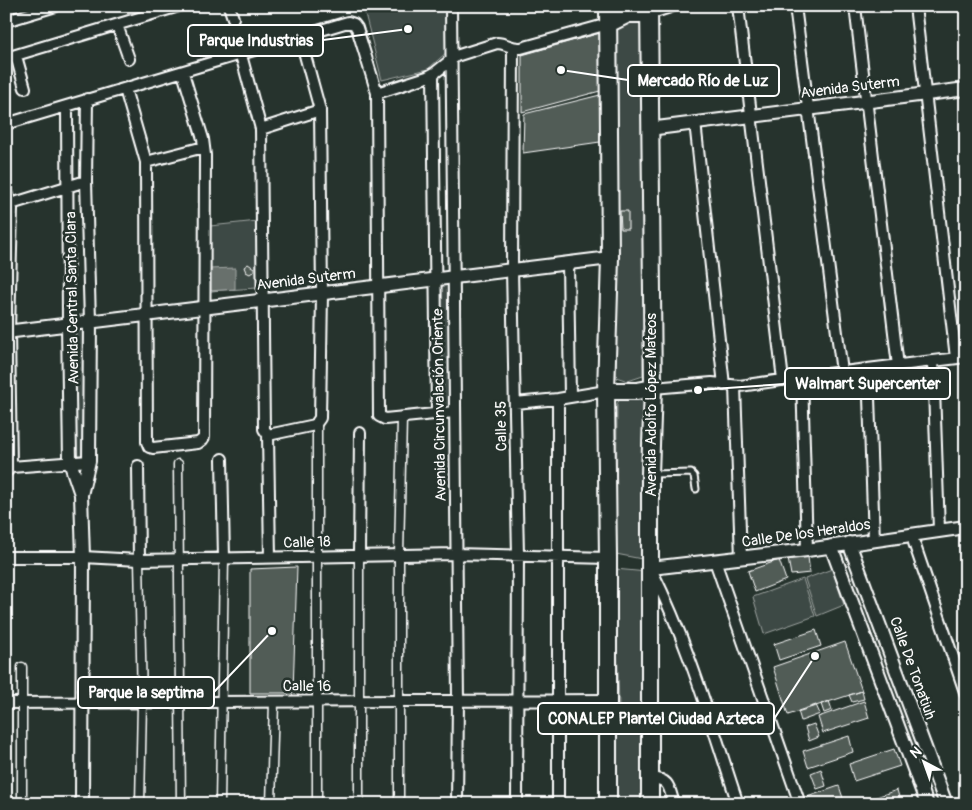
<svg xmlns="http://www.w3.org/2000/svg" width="972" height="810" font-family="Pangolin,sans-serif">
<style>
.green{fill:#3e4944;stroke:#9ea4a2}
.water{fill:#67706c;stroke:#a4a9a7}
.building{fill:#515c57;stroke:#fff}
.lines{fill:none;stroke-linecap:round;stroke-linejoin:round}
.service-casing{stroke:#fff;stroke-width:9}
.pedestrian-casing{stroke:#fff;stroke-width:11}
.minor-casing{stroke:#fff;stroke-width:14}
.tertiary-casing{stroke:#fff;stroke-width:16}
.primary-casing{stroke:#fff;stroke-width:20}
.service{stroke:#26332d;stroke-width:5}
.pedestrian{stroke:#26332d;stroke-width:8}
.minor{stroke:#26332d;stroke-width:10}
.tertiary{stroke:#26332d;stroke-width:12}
.primary{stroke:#26332d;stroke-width:16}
.labels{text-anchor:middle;stroke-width:5;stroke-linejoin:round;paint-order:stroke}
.street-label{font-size:15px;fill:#fff;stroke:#26332d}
.leader{fill:none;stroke:#fff;stroke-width:2}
.callout-dot{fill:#fff;stroke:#26332d;stroke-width:2}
.callout{fill:#26332d;stroke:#fff;stroke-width:2}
.callout-label{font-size:16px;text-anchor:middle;font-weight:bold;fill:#fff}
</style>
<rect width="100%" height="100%" fill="#26332d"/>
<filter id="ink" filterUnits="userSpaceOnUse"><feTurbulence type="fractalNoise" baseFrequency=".02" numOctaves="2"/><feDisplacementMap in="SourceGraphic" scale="10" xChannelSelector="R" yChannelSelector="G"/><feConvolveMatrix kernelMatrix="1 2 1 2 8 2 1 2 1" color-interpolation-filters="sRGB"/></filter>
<g filter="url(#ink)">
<path class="green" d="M 363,6 L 447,6 L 448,51 L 428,69 L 382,80 Z
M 644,18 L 643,376 L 628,381 L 616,377 L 615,29 Z
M 258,221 L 257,288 L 209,291 L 210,226 Z
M 449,284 L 449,407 L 440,407 L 439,285 Z
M 85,330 L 85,455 L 73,455 L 72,332 Z
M 625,389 L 645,394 L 647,560 L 616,554 L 617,404 Z
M 615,569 L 647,572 L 646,713 L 631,715 L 619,707 Z
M 832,569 L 844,605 L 817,616 L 805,579 Z
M 803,579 L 815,616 L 764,634 L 753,597 Z
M 628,724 L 646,731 L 646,804 L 615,804 L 614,726 Z"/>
<path class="water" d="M 235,268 L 235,289 L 209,291 L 209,269 Z"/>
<path class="building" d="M 600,33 L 600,91 L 522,112 L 522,55 Z
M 600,95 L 600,142 L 523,153 L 524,114 Z
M 620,211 L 628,211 L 628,229 L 621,229 Z
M 248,264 L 254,268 L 254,271 L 250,274 L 246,272 L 244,267 Z
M 808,557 L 810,573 L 791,575 L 788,559 Z
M 779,560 L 786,580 L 755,592 L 748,571 Z
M 297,567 L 293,693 L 250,693 L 250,569 Z
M 816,630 L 821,646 L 779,660 L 774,644 Z
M 845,642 L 862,691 L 788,715 L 773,667 Z
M 862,691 L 864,699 L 852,702 L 849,695 Z
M 829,701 L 832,710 L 824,713 L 821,704 Z
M 864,701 L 869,718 L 823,733 L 818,717 Z
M 816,705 L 820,714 L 801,721 L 798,711 Z
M 814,724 L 819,737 L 809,741 L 805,727 Z
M 849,736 L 853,752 L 808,767 L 803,751 Z
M 894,749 L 900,766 L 854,781 L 849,764 Z
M 821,769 L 826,786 L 817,789 L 811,773 Z
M 839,786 L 845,804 L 810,804 L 807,797 Z
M 897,790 L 901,804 L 862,804 L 861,802 Z"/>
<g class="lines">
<defs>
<path id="service" d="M 653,474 L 691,473 L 694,476 L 696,489"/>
<path id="pedestrian" d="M 178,464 L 181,804
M 359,556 L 359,804
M 139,560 L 142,702 L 140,804
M 22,804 L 22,667
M 220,804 L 224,558
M 271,804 L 274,702
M 317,804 L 317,423
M 399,804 L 399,555 L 402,418"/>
<path id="minor" d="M 229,6 L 233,18
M 451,6 L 458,700 L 457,804
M 738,6 L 783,380
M 795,6 L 842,372
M 855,6 L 898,366
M 915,6 L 956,358
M 649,14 L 673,6
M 6,21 L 56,6
M 117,25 L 129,59
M 513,49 L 512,270 L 518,555 L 517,804
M 241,55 L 261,129 L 264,429 L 268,435
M 16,56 L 25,88
M 6,58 L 179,6
M 433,74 L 437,414
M 125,89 L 146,162 L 147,442 L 149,447 L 153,448 L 198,443 L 202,440 L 204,437 L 205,155 L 203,139 L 183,73
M 377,93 L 427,77 L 436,72 L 456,56 L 497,43 C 506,43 511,49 521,48 L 608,24
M 87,99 L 86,181 L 90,321
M 67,106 L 68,324
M 695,122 L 724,385
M 6,124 L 348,22 L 354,24 L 357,28 L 377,93 L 379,416 L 385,419 L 454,412
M 261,129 L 320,110
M 146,162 L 204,147
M 6,188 L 12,209 L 9,331 L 11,467
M 11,204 L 86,181
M 568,263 L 570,397
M 933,361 L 939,530
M 868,369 L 874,540
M 802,377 L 807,550
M 735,386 L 741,558
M 653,388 L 712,383 L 740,386 L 802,377 L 966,357
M 558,399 L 558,804
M 515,403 L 558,399 L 606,391
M 268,435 L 315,425 L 320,418 L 322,294 L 320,110 L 300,37
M 268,435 L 270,558
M 222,459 L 224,558
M 138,466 L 139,560
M 7,471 L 11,467 L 89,461
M 911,534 L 966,695
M 359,556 L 360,433
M 6,557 L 83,557 L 139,560 L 455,554 L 608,558
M 715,561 L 800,804
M 652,571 C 689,645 712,726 738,804
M 6,703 L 608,700
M 651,778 C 670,779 669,788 674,804"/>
<path id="tertiary" d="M 649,129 L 966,89
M 68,324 L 70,462 L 81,494
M 6,332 L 610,258
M 849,543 L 946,804
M 831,546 L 927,804
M 651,568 L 807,550 L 966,527
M 82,804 L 83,557 L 81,495 L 89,461 L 90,321"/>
<path id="primary" d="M 649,6 L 653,388 L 650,474 L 650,804
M 608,24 L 628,14 L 649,14
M 606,391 L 637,391 L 653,388
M 608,804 L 608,558 L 606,391 L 610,258 L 608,6"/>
</defs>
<use href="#service" class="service-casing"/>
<use href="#pedestrian" class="pedestrian-casing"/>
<use href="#minor" class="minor-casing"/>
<use href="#tertiary" class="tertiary-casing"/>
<use href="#primary" class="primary-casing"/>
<use href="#service" class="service"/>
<use href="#pedestrian" class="pedestrian"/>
<use href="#minor" class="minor"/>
<use href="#tertiary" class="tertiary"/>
<use href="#primary" class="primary"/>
</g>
</g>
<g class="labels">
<g class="street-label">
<text transform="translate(850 87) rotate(-7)" y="5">Avenida Suterm</text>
<text transform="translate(306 279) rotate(-7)" y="5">Avenida Suterm</text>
<text transform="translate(72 298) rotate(-91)" y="5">Avenida Central Santa Clara</text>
<text transform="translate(439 405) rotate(-91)" y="5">Avenida Circunvalación Oriente</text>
<text transform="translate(651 405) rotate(-90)" y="5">Avenida Adolfo López Mateos</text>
<text transform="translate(501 426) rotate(-91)" y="5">Calle 35</text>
<text transform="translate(806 533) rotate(-8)" y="5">Calle De los Heraldos</text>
<text transform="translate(307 542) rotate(-2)" y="5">Calle 18</text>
<text transform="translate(913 668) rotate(70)" y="5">Calle De Tonatiuh</text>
<text x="307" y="691">Calle 16</text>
</g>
</g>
<path class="leader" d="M408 29L323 40M561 70L628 80M698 390L785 384M272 631L214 692M815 656L774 719"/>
<g class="callout-dot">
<circle cx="408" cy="29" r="5"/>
<circle cx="561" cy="70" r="5"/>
<circle cx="698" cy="390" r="5"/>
<circle cx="272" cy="631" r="5"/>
<circle cx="815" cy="656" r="5"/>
</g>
<g class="callout">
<rect x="188" y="25" width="135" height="31" rx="5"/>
<rect x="628" y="65" width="151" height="31" rx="5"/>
<rect x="785" y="368" width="165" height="31" rx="5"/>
<rect x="78" y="677" width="136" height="31" rx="5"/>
<rect x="538" y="703" width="236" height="31" rx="5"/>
</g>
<g class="callout-label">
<text x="256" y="46">Parque Industrias</text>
<text x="703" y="86">Mercado Río de Luz</text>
<text x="868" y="389">Walmart Supercenter</text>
<text x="146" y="698">Parque la septima</text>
<text x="656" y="724">CONALEP Plantel Ciudad Azteca</text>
</g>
<rect width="972" height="810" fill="none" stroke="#26332d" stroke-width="25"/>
<rect x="12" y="12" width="947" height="785" fill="none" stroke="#fff" stroke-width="2" filter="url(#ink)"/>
<g transform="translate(924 762) rotate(319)" stroke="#26332d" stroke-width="4" paint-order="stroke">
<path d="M0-4L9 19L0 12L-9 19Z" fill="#ffffff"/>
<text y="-8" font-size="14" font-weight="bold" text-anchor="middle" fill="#ffffff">N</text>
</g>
</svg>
